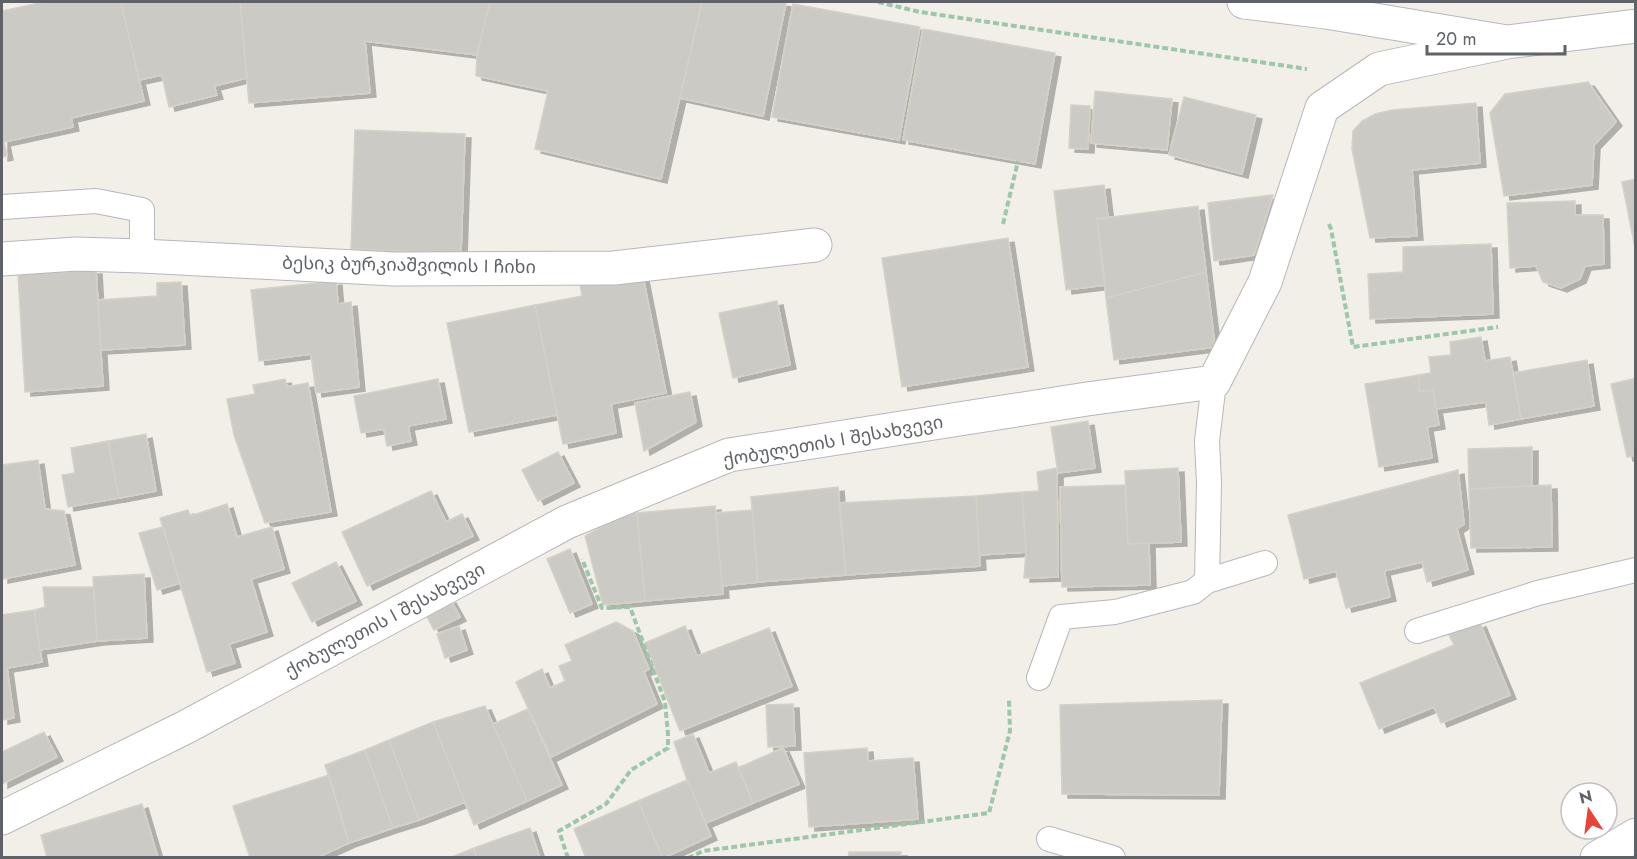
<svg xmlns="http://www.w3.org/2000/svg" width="1637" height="859" font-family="Jost,'Noto Sans Georgian',sans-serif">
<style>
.building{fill:#cccac5;stroke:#d6d1c6;stroke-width:1.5;filter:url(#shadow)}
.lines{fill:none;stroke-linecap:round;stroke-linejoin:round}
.lane-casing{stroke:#b5b8bc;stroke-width:26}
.street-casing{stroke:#b5b8bc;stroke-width:35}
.path{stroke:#9cc7a9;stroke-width:4;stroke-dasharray:6 3;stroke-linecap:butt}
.lane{stroke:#fff;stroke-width:24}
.street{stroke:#fff;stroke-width:33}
.labels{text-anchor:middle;stroke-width:5;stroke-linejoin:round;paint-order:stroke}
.street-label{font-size:18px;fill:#5f6368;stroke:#fff}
</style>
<defs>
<filter id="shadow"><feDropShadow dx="6" dy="4" stdDeviation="0" flood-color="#0004"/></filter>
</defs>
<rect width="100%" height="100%" fill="#f1efe8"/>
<path class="building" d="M 44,2 L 121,2 L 144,101 L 71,118 L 73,127 L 4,142 L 7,156 L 2,157 L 2,11 Z
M 121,2 L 240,2 L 247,78 L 214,86 L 217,95 L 169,107 L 162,75 L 139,80 Z
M 240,2 L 490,2 L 477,55 L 365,41 L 370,93 L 249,103 Z
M 490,2 L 702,2 L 661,179 L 535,149 L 548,91 L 476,76 L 477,55 Z
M 702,2 L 778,2 L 786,3 L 763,116 L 680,98 Z
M 793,4 L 920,27 L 899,140 L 772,117 Z
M 923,29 L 1055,53 L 1035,164 L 903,140 Z
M 1588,82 L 1616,122 L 1594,145 L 1592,185 L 1504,196 L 1490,113 L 1505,94 Z
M 1095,91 L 1172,99 L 1167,150 L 1091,143 Z
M 1184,97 L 1256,115 L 1242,174 L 1169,155 Z
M 1476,103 L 1480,163 L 1412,170 L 1417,236 L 1370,238 L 1352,149 L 1353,131 L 1362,121 L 1375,114 L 1392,110 Z
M 1071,105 L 1090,106 L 1088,149 L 1069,148 Z
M 355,130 L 465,134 L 461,253 L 351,249 Z
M 1636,179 L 1636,253 L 1622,182 Z
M 1104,185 L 1108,218 L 1097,219 L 1105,285 L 1066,290 L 1054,191 Z
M 1273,195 L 1254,255 L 1214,261 L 1208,203 Z
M 1575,201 L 1575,215 L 1603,215 L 1604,264 L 1585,266 L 1580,279 L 1561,288 L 1543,282 L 1536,266 L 1510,268 L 1507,203 Z
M 1198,206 L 1206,272 L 1106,298 L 1097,219 Z
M 1008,238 L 1028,367 L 902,387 L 882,258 Z
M 1491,244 L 1493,314 L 1370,319 L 1368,274 L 1403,272 L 1403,247 Z
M 96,270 L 103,386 L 25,392 L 18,274 Z
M 642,272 L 666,393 L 611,404 L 616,433 L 563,444 L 535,305 L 582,296 L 580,284 Z
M 1206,272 L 1215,347 L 1114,360 L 1106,298 Z
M 336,281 L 338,304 L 351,302 L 359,387 L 316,393 L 311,354 L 259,361 L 251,290 Z
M 181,282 L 185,345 L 101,350 L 98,300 L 157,296 L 157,283 Z
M 777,301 L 790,365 L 733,378 L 719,313 Z
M 535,305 L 557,415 L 469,432 L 447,323 Z
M 1481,337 L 1485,361 L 1510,357 L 1521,419 L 1489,425 L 1486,402 L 1436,409 L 1433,390 L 1420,392 L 1418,375 L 1431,373 L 1429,357 L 1451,355 L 1450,342 Z
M 1587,360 L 1594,406 L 1521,419 L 1513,373 Z
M 1418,375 L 1420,392 L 1433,390 L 1439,425 L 1427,427 L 1432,458 L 1379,467 L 1365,384 Z
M 1636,378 L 1636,455 L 1627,457 L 1611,384 Z
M 285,379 L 287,387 L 308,383 L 331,512 L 265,523 L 234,435 L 227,399 L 255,394 L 253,385 Z
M 438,379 L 446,419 L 408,426 L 411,441 L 387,446 L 384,429 L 361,433 L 354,396 Z
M 690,392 L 696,422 L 644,451 L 635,403 Z
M 1088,421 L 1095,468 L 1058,473 L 1051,427 Z
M 146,434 L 156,491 L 119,498 L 108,441 Z
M 108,441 L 119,498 L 68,507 L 62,475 L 75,473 L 71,448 Z
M 1532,447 L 1532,486 L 1469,489 L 1468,449 Z
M 558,452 L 574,483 L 538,501 L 522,470 Z
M 38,460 L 45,509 L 64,511 L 75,565 L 2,579 L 2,465 Z
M 1057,468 L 1058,577 L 1024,578 L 1026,552 L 1022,492 L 1039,491 L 1037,472 Z
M 1178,468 L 1181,542 L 1128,544 L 1125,471 Z
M 1458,470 L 1464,524 L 1457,529 L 1468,570 L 1427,582 L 1422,562 L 1384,571 L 1390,597 L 1346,608 L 1336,571 L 1304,579 L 1288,515 Z
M 1125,485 L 1128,544 L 1149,543 L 1150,585 L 1062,587 L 1060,487 Z
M 1551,485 L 1552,547 L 1471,548 L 1469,489 Z
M 838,487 L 846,575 L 758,582 L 751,497 Z
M 431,491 L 446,522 L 462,514 L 473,536 L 367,586 L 342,532 Z
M 1022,492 L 1026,552 L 981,555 L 979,552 L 976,496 Z
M 976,496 L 980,566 L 846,575 L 839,503 Z
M 227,504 L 237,537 L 272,527 L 284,569 L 251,579 L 267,632 L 229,644 L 235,663 L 207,672 L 160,518 L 188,510 L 190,516 Z
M 715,506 L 723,594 L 645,601 L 637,513 Z
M 752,510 L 758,582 L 722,586 L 716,513 Z
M 637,513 L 645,601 L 603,605 L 585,536 L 620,516 Z
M 163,527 L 180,583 L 157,590 L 139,533 Z
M 570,549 L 592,604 L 570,613 L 547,559 Z
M 336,562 L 356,601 L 312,622 L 292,583 Z
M 144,574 L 147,638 L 97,641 L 93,577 Z
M 43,587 L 94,587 L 97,641 L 40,650 L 34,610 L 45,607 Z
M 450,599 L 460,617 L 434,630 L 425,613 Z
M 34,610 L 42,662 L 7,668 L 14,718 L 2,720 L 2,615 Z
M 616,622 L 633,631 L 649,669 L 644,672 L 657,704 L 551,757 L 516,682 L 542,669 L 550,688 L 565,681 L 559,666 L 572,661 L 565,645 Z
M 1480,623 L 1510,695 L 1441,723 L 1434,707 L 1379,729 L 1360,683 L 1454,645 L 1449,635 Z
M 459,626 L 467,650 L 445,658 L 437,634 Z
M 685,626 L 697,656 L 769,628 L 792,686 L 680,731 L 645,643 Z
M 1222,700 L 1219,795 L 1062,794 L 1060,705 Z
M 793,704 L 795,746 L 768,747 L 766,705 Z
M 485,706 L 527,801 L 474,825 L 433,722 Z
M 528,709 L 562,785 L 527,801 L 493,724 Z
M 433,722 L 465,802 L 419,820 L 389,740 Z
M 44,732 L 57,757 L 2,784 L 2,752 Z
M 693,734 L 709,773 L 736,762 L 753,803 L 706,823 L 687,780 L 674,742 Z
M 389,740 L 419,820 L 393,828 L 365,750 Z
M 783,748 L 799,784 L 753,803 L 738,768 Z
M 867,748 L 868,761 L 913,758 L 918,819 L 809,827 L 804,753 Z
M 365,750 L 393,828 L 349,843 L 325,765 Z
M 329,775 L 349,843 L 316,858 L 250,858 L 233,806 Z
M 687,780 L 711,836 L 663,858 L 638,801 Z
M 638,801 L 663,858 L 586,858 L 574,829 Z
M 142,804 L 158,858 L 47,858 L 41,835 Z
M 530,828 L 540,858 L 477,858 L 474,848 Z
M 474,848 L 477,858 L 449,858 Z
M 849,852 L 901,852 L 901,858 L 848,858 Z"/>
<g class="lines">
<defs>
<path id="lane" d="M 2,207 L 96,201 L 142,210 L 142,256
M 1207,581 L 1209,483 L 1207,441 L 1214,382
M 1417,631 L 1538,593 L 1636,570
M 1039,678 L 1061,617 L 1115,612 L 1193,592 L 1207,581 L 1265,563
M 1049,839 L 1113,858"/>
<path id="street" d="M 1244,2 L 1326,12 L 1507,42 L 1636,26
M 2,259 L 76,254 L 142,256 L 394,269 L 614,268 L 815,245
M 2,818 L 186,727 L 567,522 L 729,455 L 1087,399 L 1214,382 L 1265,282 L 1322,108 L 1379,69 L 1507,42
M 1597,858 L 1636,835"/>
</defs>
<use href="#lane" class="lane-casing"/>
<use href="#street" class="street-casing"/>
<path class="path" d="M 878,2 L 920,12 L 1307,69
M 1003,224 L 1018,161
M 1329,224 L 1331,229 L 1353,347 L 1498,327
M 568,858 L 559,831 L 606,804 L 631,770 L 668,748 L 668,734 L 665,702 L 630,607 L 602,608 L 582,559
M 688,858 L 703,851 L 989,813 L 1010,731 L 1009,700"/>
<use href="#lane" class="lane"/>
<use href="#street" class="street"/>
</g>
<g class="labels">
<g class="street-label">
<text transform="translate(409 265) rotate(1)" y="6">ბესიკ ბურკიაშვილის I ჩიხი</text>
<text transform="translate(833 441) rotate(-10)" y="6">ქობულეთის I შესახვევი</text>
<text transform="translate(385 620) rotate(-28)" y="6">ქობულეთის I შესახვევი</text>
</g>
</g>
<rect width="1637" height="859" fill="none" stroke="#5f6368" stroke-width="6"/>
<g transform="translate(1589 811) rotate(347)"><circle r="28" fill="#ffffff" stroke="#bfc1c3" stroke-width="1.5"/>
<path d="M0-4.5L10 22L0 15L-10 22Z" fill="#ea4335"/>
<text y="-9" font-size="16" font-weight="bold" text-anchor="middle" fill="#5f6368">N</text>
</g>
<path d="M1427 45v9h138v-9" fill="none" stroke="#5f6368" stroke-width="3"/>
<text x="1436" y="45" font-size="18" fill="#5f6368" stroke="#ffffff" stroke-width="4.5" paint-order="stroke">20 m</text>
</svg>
